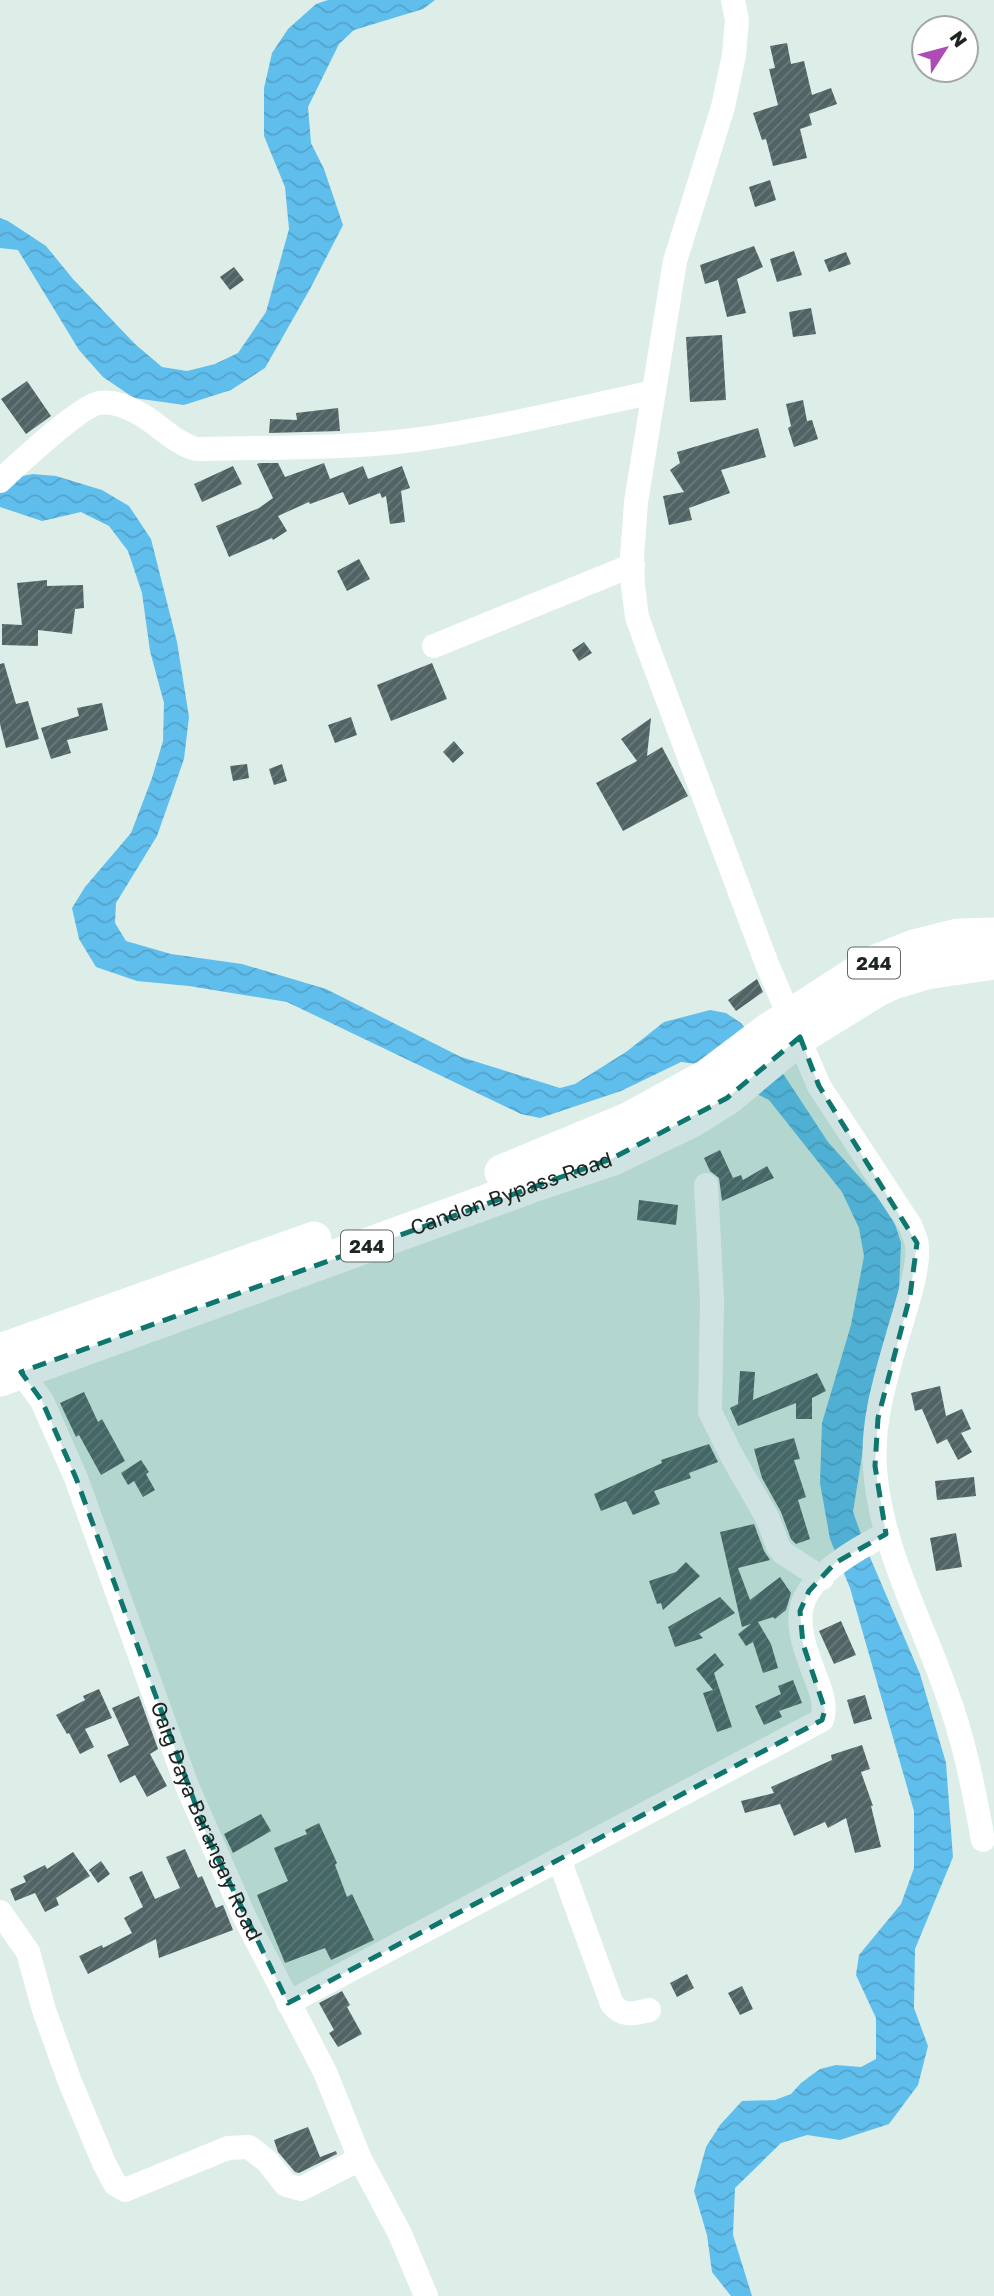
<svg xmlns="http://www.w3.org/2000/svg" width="994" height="2296" font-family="'Golos Text',sans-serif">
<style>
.water{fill:url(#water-waves)}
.building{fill:url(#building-hatch)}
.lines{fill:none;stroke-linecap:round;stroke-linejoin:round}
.minor{stroke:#fff;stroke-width:24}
.highway{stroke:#fff;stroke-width:35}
.marked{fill:#0f766e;fill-opacity:0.2;stroke:#0f766e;stroke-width:5;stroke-dasharray:14 9;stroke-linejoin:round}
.labels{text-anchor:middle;stroke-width:7;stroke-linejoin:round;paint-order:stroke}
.shield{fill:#fff;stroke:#626664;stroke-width:2}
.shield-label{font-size:19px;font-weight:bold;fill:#1e2422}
.street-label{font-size:21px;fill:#1e2422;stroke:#fff}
</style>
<defs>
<pattern id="water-waves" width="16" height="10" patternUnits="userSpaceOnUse" patternTransform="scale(1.75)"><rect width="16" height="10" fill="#60beed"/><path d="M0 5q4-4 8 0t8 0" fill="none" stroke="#53a3cb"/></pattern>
<pattern id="building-hatch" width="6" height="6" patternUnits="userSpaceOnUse" patternTransform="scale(1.75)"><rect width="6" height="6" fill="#526365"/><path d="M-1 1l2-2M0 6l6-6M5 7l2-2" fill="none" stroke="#6c7a7b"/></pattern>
</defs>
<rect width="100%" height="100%" fill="#dceee7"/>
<path class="water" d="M 328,0 L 435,0 L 423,9 L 354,30 L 339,44 L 308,107 L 311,143 L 324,169 L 343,225 L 310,289 L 265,368 L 231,390 L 184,405 L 134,398 L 103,377 L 79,350 L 18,250 L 0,248 L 0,218 L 8,221 L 46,246 L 73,279 L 135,344 L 162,367 L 187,371 L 215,364 L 238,353 L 266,312 L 289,229 L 285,187 L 264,136 L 264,88 L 272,53 L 288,29 L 316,4 Z
M 0,470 L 17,477 L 33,474 L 56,476 L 102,490 L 129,506 L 151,539 L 177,642 L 189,717 L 184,759 L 157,836 L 116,903 L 115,923 L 126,941 L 171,954 L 242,964 L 326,989 L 461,1057 L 560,1088 L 575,1084 L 626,1052 L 664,1022 L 710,1010 L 726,1013 L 741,1023 L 784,1075 L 828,1142 L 891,1212 L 901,1243 L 899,1289 L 864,1443 L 853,1512 L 866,1548 L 920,1674 L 946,1763 L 953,1857 L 915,1949 L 914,2008 L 928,2046 L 918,2085 L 889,2124 L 840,2140 L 807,2135 L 781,2143 L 735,2188 L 733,2235 L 752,2296 L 731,2296 L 712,2272 L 707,2235 L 694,2191 L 706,2147 L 720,2125 L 742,2101 L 775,2100 L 791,2094 L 801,2083 L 820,2069 L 836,2065 L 861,2067 L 876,2059 L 876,2018 L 856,1975 L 859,1955 L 901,1904 L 914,1868 L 914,1811 L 850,1588 L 830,1539 L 820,1483 L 822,1423 L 851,1325 L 864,1256 L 859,1228 L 842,1192 L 769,1100 L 697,1064 L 681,1062 L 621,1091 L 540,1118 L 521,1114 L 287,1002 L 189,986 L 137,981 L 96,967 L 79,939 L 72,908 L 85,887 L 131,833 L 152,778 L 163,741 L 164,703 L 150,651 L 142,593 L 128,551 L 109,526 L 81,512 L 42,521 L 0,507 Z"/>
<path class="building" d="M 787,43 L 791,64 L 804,61 L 812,95 L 831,88 L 837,104 L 809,114 L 812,125 L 800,129 L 807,158 L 773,166 L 766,139 L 762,140 L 753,113 L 778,105 L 769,69 L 775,68 L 770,46 Z
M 770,180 L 776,200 L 755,207 L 749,187 Z
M 754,246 L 763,267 L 737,279 L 746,313 L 727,317 L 718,280 L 705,284 L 700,265 Z
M 794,251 L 802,275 L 777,282 L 770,259 Z
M 846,252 L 851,264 L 829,272 L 824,260 Z
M 234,267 L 244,280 L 230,290 L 220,277 Z
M 811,308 L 816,334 L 793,337 L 789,312 Z
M 722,335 L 726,400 L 690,402 L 686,337 Z
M 27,381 L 51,416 L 26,434 L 1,399 Z
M 803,400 L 807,421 L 812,420 L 818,439 L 794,447 L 788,428 L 791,426 L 786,404 Z
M 338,408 L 340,431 L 269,433 L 270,419 L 297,420 L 296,413 Z
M 758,428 L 766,457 L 721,470 L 730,493 L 689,508 L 692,520 L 669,525 L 663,496 L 684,492 L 670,470 L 680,463 L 677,452 Z
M 260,463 L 278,463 L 285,477 L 324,463 L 330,479 L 363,466 L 368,479 L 402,466 L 410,488 L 401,491 L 405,522 L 390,524 L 386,496 L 382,498 L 380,493 L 349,505 L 343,492 L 310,504 L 309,502 L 278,516 L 287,531 L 273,540 L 272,538 L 229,557 L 216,526 L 259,508 L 273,498 L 257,464 Z
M 233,466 L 242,484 L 202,502 L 194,484 Z
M 359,559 L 370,579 L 347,591 L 337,571 Z
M 47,580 L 47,586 L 83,585 L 84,608 L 75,609 L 72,634 L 38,630 L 38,646 L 2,645 L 2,624 L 22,625 L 17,583 Z
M 584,642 L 592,653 L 579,661 L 572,650 Z
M 4,663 L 16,704 L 28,701 L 39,739 L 6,748 L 0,724 L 0,664 Z
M 432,663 L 447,699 L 391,721 L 377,685 Z
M 102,703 L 108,730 L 67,740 L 71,753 L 51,759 L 41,728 L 79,716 L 77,708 Z
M 351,717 L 357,735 L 335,743 L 328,725 Z
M 651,718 L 647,756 L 662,747 L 688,796 L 623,831 L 596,783 L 637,761 L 621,739 Z
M 454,741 L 464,753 L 453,763 L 443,752 Z
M 247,764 L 249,778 L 233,781 L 230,766 Z
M 282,764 L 287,781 L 274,785 L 269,769 Z
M 757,979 L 763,992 L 736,1011 L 728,1000 Z
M 720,1150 L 733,1178 L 741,1175 L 743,1180 L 767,1166 L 774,1178 L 722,1201 L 719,1178 L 710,1171 L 704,1158 Z
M 639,1200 L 678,1205 L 676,1225 L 637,1220 Z
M 740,1371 L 755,1372 L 753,1400 L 817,1373 L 826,1391 L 812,1398 L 812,1419 L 796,1419 L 796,1403 L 738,1426 L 730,1408 L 738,1404 Z
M 940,1386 L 946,1416 L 962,1409 L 971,1429 L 961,1433 L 972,1452 L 958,1460 L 947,1439 L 937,1444 L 922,1409 L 915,1411 L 911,1393 Z
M 84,1392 L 98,1422 L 102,1419 L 125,1461 L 101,1475 L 79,1435 L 76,1437 L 60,1403 Z
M 794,1438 L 800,1459 L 794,1460 L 806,1497 L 798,1500 L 810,1539 L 796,1544 L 791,1539 L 781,1512 L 762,1478 L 754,1449 Z
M 709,1444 L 718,1462 L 689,1473 L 691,1478 L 654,1491 L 660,1504 L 633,1515 L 626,1501 L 601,1511 L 594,1494 L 662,1463 L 661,1460 Z
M 141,1460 L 149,1472 L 146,1474 L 155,1490 L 143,1497 L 134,1481 L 128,1485 L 121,1473 Z
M 974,1477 L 976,1496 L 937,1500 L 935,1481 Z
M 754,1524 L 764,1551 L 770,1560 L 738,1568 L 750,1600 L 780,1577 L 791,1593 L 786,1610 L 775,1619 L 773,1617 L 758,1622 L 771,1644 L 778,1668 L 763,1673 L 753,1642 L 746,1646 L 738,1634 L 751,1624 L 742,1627 L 720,1532 Z
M 956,1533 L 962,1567 L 936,1571 L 930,1538 Z
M 686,1562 L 700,1576 L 663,1610 L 661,1603 L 657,1604 L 649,1581 L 676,1572 Z
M 720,1597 L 735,1613 L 699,1634 L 703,1638 L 675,1647 L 668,1627 Z
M 841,1621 L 856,1655 L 834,1664 L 819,1631 Z
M 715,1653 L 724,1665 L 714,1673 L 732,1727 L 717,1732 L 703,1693 L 713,1690 L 696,1669 Z
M 793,1680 L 802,1703 L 779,1711 L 782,1717 L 764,1725 L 755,1706 L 781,1694 L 778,1686 Z
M 99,1689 L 112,1718 L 85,1729 L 94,1747 L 80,1754 L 69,1733 L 67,1734 L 56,1715 L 85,1700 L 83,1696 Z
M 865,1695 L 872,1719 L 854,1724 L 847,1700 Z
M 139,1696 L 158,1749 L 150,1754 L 167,1786 L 147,1797 L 135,1775 L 120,1783 L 107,1755 L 129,1745 L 112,1708 Z
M 862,1745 L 870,1769 L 861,1772 L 873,1806 L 871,1806 L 881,1847 L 855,1853 L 846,1818 L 828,1828 L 825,1822 L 794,1836 L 780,1804 L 745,1813 L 741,1801 L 774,1793 L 771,1787 L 832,1760 L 831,1755 Z
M 261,1814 L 271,1831 L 233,1853 L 224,1834 Z
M 319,1823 L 337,1863 L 335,1865 L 347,1897 L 352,1894 L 374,1940 L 331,1960 L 325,1948 L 285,1963 L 257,1895 L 288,1881 L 274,1848 L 307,1834 L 305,1830 Z
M 185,1849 L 198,1878 L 202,1876 L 216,1908 L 223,1905 L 233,1930 L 159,1958 L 156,1939 L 88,1974 L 79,1956 L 102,1945 L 103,1948 L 132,1933 L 124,1918 L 143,1907 L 129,1877 L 142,1871 L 155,1899 L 180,1888 L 166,1857 Z
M 73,1852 L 90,1876 L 56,1898 L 59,1905 L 45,1912 L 35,1893 L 15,1901 L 10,1889 L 26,1882 L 23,1876 L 45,1865 L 47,1869 Z
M 101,1861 L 110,1874 L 98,1883 L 89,1870 Z
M 687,1974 L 694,1988 L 677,1997 L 670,1983 Z
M 742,1986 L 753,2009 L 740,2015 L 728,1993 Z
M 342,1991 L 350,2005 L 347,2007 L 362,2034 L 338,2047 L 329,2033 L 334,2030 L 319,2003 Z
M 308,2127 L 320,2157 L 336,2151 L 337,2154 L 299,2173 L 295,2172 L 278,2152 L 274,2140 Z"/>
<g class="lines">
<g class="minor">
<path d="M 733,0 L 737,20 L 734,55 L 723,107 L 675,261 L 636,502 L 632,557 L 633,586 L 637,617 L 647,645 L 767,964 L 819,1086 L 910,1225 C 913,1232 916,1239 917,1245 C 919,1266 909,1298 903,1318 C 889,1367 871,1418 875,1469 C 881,1548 920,1617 946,1691 C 964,1739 974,1790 983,1840"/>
<path d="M 0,481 C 17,465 80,406 99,403 C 113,401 128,407 140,414 C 160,425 174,443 196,449 C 268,447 342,449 414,440 C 494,429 574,409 654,392"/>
<path d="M 434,646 L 633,565"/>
<path d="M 706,1185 L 712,1300 L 710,1412 L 733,1458 L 768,1519 L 778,1546 L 783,1553 L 822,1578"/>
<path id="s1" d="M 12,1360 L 42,1401 L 76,1478 L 187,1786 L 245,1918 L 325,2072 L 360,2159 L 400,2234 L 426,2296"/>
<path d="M 559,1859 L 612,2004 C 623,2017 633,2014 649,2010"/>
<path d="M 0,1912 L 28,1952 L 44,2010 L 70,2082 L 104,2163 L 115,2184 L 125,2190 L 228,2148 L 249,2147 L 267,2161 L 286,2185 L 301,2189 L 360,2159"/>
<path d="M 288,2003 L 822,1720 C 827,1704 820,1689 814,1673 C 807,1654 798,1632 801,1611 C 805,1577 858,1548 886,1534"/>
</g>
<g class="highway">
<path d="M 502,1172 L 628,1120 L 708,1076 L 769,1030 L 871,964 L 914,947 L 958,936 L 994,935"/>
<path d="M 0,1351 L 314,1239"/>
<path id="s2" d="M 0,1379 L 530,1186 L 611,1159 L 692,1120 L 727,1098 L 800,1037 L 876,990 L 893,982 L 926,972 L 994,962"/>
</g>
</g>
<path class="marked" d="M 800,1037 L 819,1086 L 917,1243 L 910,1296 L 878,1418 L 875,1466 L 886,1534 L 835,1563 L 809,1591 L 800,1611 L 803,1644 L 825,1710 L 822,1720 L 288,2003 L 207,1836 L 76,1478 L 42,1401 L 21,1372 L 611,1159 L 727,1098 Z"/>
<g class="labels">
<g class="shield">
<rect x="848" y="947.5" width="52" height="31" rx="5"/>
<rect x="341" y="1230.5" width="52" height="31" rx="5"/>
</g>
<g class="shield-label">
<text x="874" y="970">244</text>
<text x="367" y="1253">244</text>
</g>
<g class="street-label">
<text dy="7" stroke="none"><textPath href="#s2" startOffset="544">Candon Bypass Road</textPath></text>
<text dy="7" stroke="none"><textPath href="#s1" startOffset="502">Oaig Daya Barangay Road</textPath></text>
</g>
</g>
<g transform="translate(945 49) rotate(54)"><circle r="33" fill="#ffffff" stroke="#a5a7a7" stroke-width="2"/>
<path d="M0-5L12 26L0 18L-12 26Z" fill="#ac4cb4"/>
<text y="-10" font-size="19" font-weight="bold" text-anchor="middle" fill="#1e2422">N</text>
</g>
</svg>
